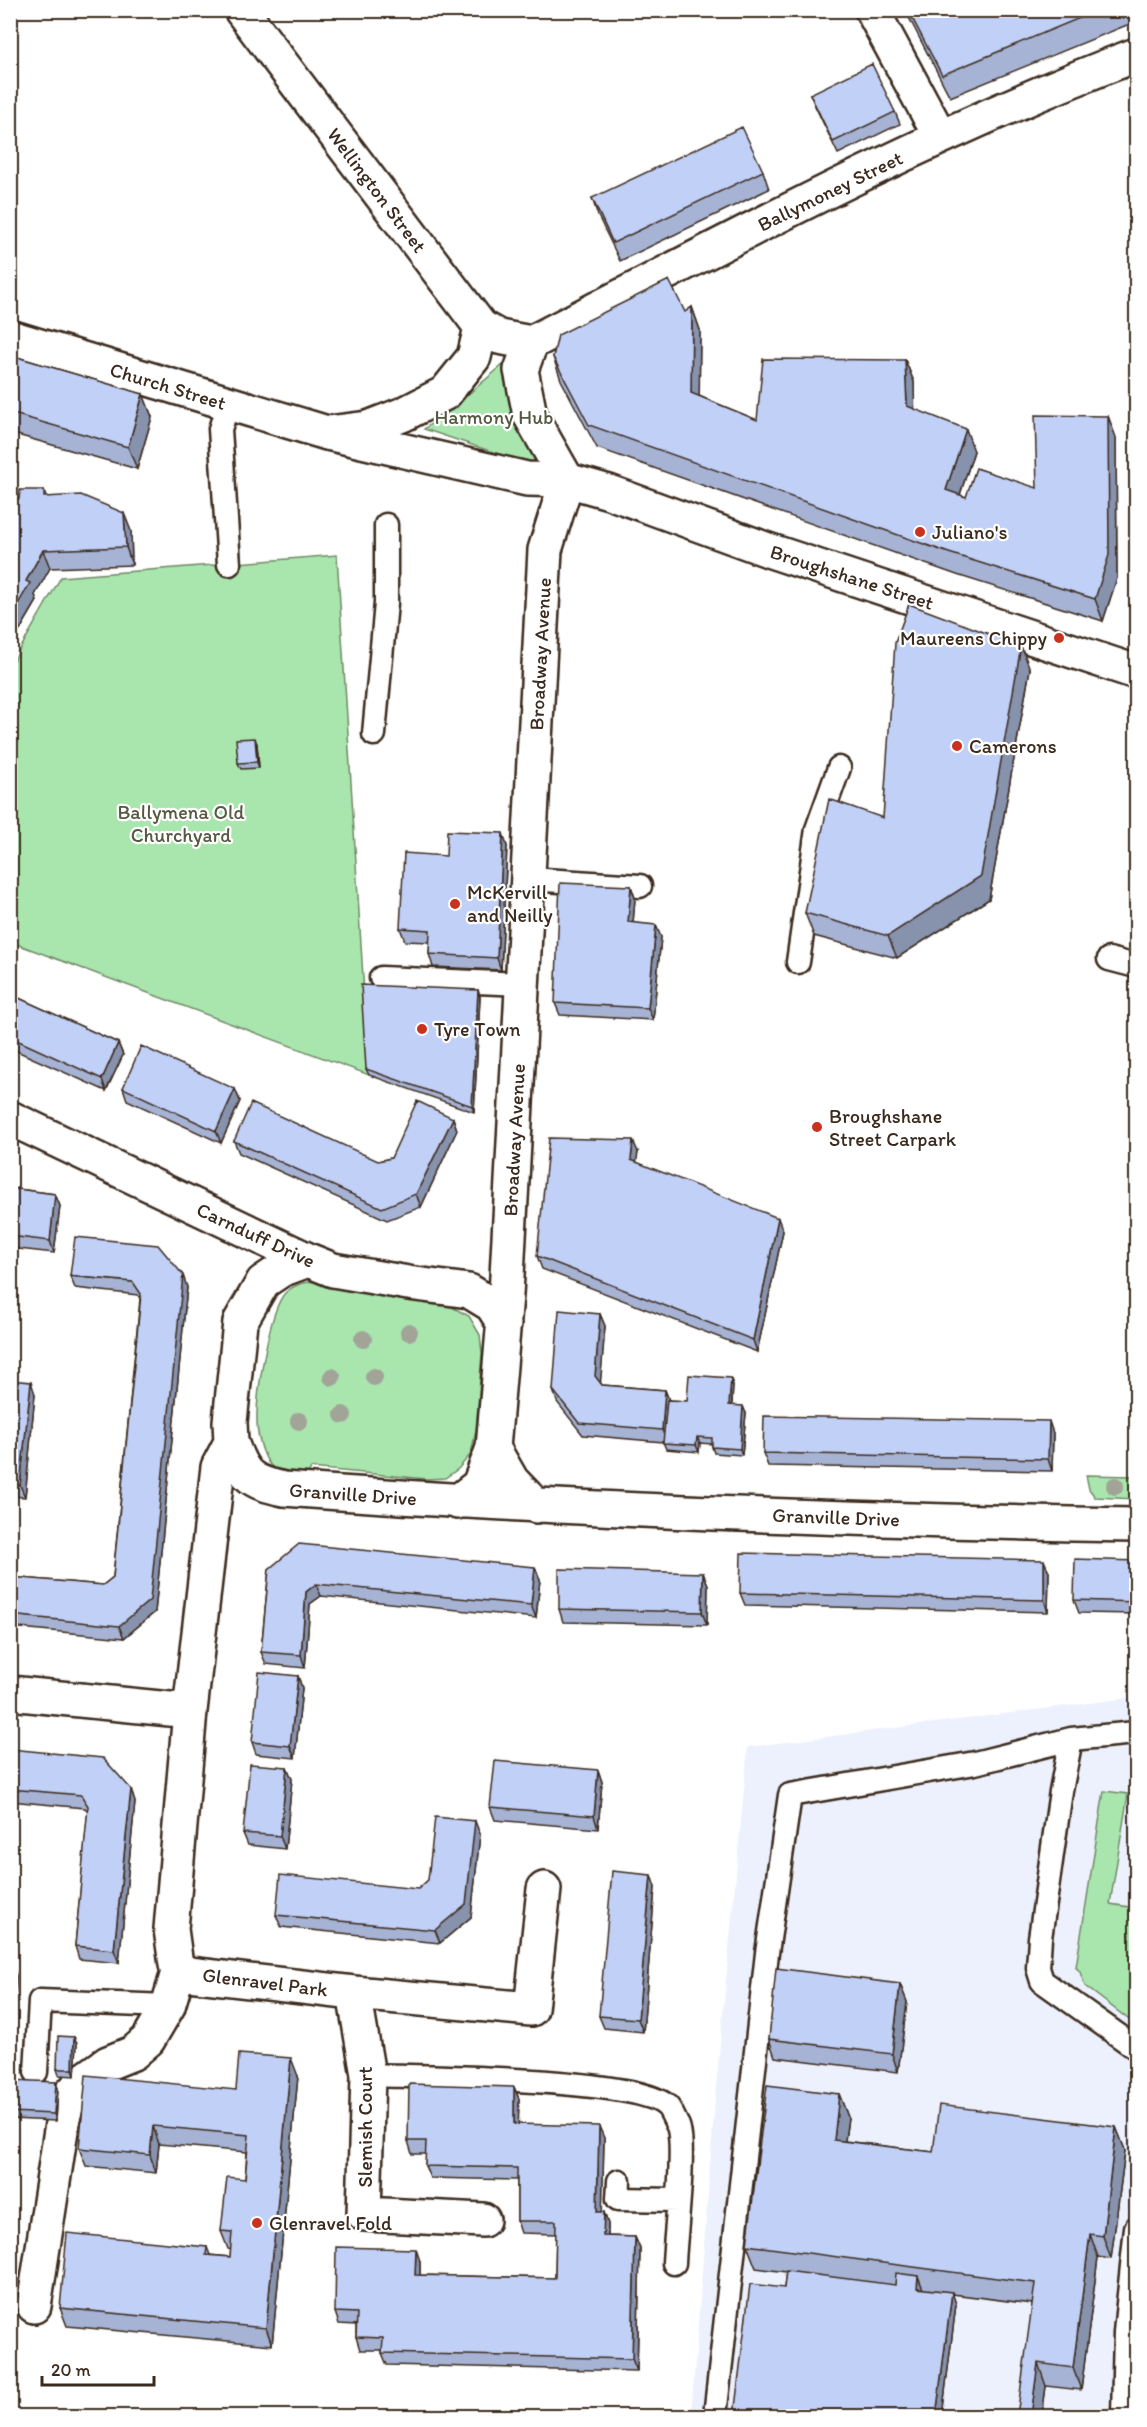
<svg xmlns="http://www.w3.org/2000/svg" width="1147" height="2427" font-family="Itim,sans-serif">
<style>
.built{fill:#ecf1fd}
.green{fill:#a8e6ae;stroke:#728866;stroke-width:1.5}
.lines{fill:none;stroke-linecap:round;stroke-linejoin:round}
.lane-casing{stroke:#3b2a1e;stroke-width:27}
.street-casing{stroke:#3b2a1e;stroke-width:38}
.secondary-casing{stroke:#3b2a1e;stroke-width:38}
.lane{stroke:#fff;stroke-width:22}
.street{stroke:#fff;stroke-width:33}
.secondary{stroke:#fff;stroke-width:33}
.tree{fill:#a2a497}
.wall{fill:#a6b3d4;stroke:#3b2a1e;stroke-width:1.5}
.shaded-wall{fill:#8792ad;stroke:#3b2a1e;stroke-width:1.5}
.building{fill:#c1d0f7;stroke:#3b2a1e;stroke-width:1.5}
.poi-dot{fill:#c8321e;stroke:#fff;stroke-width:2}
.labels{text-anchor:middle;stroke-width:4.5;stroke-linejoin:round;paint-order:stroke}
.street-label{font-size:20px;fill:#3b2a1e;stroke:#fff}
.park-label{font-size:20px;fill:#565942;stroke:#fff}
.poi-label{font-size:20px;fill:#3b2a1e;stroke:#fff;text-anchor:start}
</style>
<rect width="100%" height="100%" fill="#fff"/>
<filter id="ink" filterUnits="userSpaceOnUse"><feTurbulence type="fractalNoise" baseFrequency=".0167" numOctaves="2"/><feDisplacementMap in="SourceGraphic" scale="12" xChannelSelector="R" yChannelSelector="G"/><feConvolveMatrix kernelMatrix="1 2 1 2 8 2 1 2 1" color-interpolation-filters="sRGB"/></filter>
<g filter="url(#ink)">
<path class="built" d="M 1136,1697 L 1136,2416 L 691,2416 L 716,2087 L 748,1747 Z"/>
<path class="green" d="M 516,354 L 538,467 L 424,429 L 446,413 Z
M 337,555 L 369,1075 L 11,942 L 11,665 L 61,577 Z
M 315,1281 L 341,1289 L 452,1307 L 469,1316 L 480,1335 L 482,1353 L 476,1430 L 471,1454 L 458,1469 L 445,1478 L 427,1479 L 311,1468 L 304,1482 C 290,1477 276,1474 268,1462 C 262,1452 257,1434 257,1422 C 256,1397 269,1308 286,1292 C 294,1284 304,1283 315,1281 Z
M 1136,1466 L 1136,1499 L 1095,1497 L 1089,1489 L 1086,1475 L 1135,1476 Z
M 1104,1791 L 1128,1794 L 1110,1904 L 1136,1908 L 1136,2025 L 1085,1986 L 1080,1972 L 1076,1967 Z"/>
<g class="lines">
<defs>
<path id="lane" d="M 228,405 L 220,429 L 229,564
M 374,734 L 386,603 L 386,525
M 528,879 L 640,886
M 1109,959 L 1136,966
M 798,962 L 817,829 L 839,768
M 381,978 L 522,984
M 1071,1739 L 1061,1791 L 1040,1938 L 1038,1968 L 1042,1981 L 1136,2048
M 36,2072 L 40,2001 L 168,2006
M 368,2075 C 418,2077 637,2077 667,2106 C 671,2110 675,2121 678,2126 C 686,2147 675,2236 674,2263
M 619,2181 L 618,2199 L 677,2200
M 715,2416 L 767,1953 L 790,1795 L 975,1763 L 1071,1739 L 1136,1733
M 1123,2416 L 1125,2332 L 1136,2228"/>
<path id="street" d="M 241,10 L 481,327 L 499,337 L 531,343
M 872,10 L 940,136
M 328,433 L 368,428 L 404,414 L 445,393 L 474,357 L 481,327
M 10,1118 L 308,1260 L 333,1270 L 408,1283 L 469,1291 L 492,1305 L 504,1324
M 308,1260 L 281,1270 L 263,1282 L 240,1322 L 230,1422 L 231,1442 L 218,1467 L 190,1711 L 171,1929 L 176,1965 L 179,1969 L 189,1974 L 354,1993 L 531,2009 L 544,1889
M 231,1442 C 243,1475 249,1482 284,1489 C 568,1510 852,1520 1136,1525
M 493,1448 L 512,1481 L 536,1506
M 457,1502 L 479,1485 L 493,1448 L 506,1295 L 545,550 L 567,480
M 10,1693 L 190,1711
M 354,1993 L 368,2075 L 364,2214 L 483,2220
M 34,2306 L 63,2117 L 70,2095 L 83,2081 L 108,2063 L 133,2053 L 148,2040 L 168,2006 L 179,1969"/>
<path id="secondary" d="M 10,337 L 327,433 L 527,479 L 567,480 L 609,492 L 768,550 L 1136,672
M 567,480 L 530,415 L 521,370 L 531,343 C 730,240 927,134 1136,55"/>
</defs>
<use href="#lane" class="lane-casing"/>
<use href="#street" class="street-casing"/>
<use href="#secondary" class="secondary-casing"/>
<use href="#lane" class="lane"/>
<use href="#street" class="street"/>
<use href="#secondary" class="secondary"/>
</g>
<g class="tree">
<circle cx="409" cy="1332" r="9"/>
<circle cx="363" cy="1339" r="9"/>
<circle cx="332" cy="1377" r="9"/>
<circle cx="374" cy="1377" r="9"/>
<circle cx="343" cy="1415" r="9"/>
<circle cx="299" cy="1421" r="9"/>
<circle cx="1115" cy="1486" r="9"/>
</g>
<path class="wall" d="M 905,10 L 1137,10 L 1137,21 L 950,97 Z
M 810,94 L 895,112 L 900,124 L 838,154 L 815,106 Z
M 763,171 L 769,189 L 620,261 L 598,216 L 592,198 Z
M 692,307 L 700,330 L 699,396 L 757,420 L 905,360 L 914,382 L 914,409 L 974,451 L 960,495 L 966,497 L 1037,488 L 1108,416 L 1116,438 L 1117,578 L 1103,621 L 957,575 L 597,448 L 561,380 L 553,357 L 685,312 Z
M 10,355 L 143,394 L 152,417 L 137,469 L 14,434 L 10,425 Z
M 44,490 L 46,496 L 131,531 L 132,565 L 50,568 L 35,595 L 37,601 L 10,647 L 10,499 L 19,499 Z
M 1030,669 L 989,899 L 897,958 L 814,936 L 805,913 L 883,818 Z
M 257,744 L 259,768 L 241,769 L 238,763 Z
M 507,846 L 501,970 L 433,967 L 429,954 L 430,942 L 405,941 L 400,928 L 446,856 Z
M 631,886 L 635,898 L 633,923 L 661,937 L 653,1020 L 560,1015 L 555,1003 Z
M 478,990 L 480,997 L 474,1112 L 369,1075 L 366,1069 Z
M 10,994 L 118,1043 L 123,1055 L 106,1091 L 10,1048 Z
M 123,1088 L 235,1089 L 240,1101 L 221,1143 L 127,1100 Z
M 453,1118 L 457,1130 L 421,1207 L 387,1220 L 239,1153 L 234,1141 L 378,1161 L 391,1158 Z
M 638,1152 L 636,1162 L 783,1231 L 757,1352 L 542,1269 L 537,1256 Z
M 10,1188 L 55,1194 L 60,1206 L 54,1253 L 10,1248 Z
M 70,1276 L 187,1287 L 155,1612 L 124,1638 L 10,1627 L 10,1577 L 103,1585 L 113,1577 L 140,1299 L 138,1295 L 75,1288 Z
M 600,1314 L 605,1326 L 600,1382 L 602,1385 L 665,1390 L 669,1400 L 687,1401 L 733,1385 L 732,1405 L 746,1413 L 742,1455 L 714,1453 L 712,1447 L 712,1444 L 700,1443 L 699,1452 L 666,1449 L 663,1442 L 583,1435 L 557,1402 L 553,1390 Z
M 10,1380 L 35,1394 L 25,1497 L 10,1496 Z
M 1053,1433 L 1052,1471 L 768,1466 L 763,1453 Z
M 1137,1561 L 1137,1614 L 1079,1613 L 1074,1600 Z
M 269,1569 L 540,1579 L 536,1618 L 321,1596 L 310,1604 L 305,1668 L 266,1664 L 261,1652 Z
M 1049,1572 L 1048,1612 L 745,1605 L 740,1593 Z
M 703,1573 L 708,1585 L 707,1625 L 563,1622 L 559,1609 Z
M 298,1676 L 302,1688 L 295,1758 L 256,1754 L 252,1742 Z
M 10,1749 L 135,1802 L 119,1963 L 79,1959 L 75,1946 L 88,1811 L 85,1808 L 10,1801 Z
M 287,1767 L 292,1779 L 285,1849 L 248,1845 L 243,1833 Z
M 598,1770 L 602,1782 L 598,1829 L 495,1820 L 490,1807 Z
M 480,1834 L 471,1917 L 440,1943 L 281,1927 L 276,1915 L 418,1889 Z
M 655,1887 L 643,2032 L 604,2028 L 599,2016 Z
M 10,1969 L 14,1969 L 16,1976 L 12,2080 L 58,2088 L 56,2121 L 10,2119 Z
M 900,1984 L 907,2002 L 898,2072 L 775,2057 L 769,2039 Z
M 74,2037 L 77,2043 L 75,2076 L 59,2075 L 57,2069 Z
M 298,2076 L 272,2345 L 67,2326 L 60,2308 L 207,2247 L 210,2255 L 230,2257 L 231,2250 L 228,2249 L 221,2231 L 245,2179 L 247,2152 L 159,2144 L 156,2173 L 86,2166 L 79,2148 L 236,2090 Z
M 514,2087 L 519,2099 L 518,2124 L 604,2138 L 602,2212 L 604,2212 L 608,2224 L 608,2236 L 635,2237 L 640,2249 L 637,2371 L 387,2365 L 382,2353 L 382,2350 L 360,2350 L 356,2337 L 356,2325 L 339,2324 L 335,2312 L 420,2261 L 420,2275 L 555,2278 L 556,2234 L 521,2233 L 517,2221 L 517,2180 L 430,2178 L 425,2166 L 426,2154 L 412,2154 L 408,2141 Z
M 839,2094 L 848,2117 L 845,2141 L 933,2152 L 1116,2127 L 1125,2150 L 1111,2259 L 1098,2257 L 1081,2390 L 1046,2386 L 1042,2416 L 1032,2304 L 952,2294 L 956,2304 L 942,2416 L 734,2416 L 784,2288 L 786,2272 L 756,2268 L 747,2245 Z"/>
<path class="shaded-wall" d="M 692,307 L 700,330 L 699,416 L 691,393 Z
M 905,360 L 914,382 L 915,429 L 907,406 Z
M 143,394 L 152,417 L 137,469 L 128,447 Z
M 1108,416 L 1116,438 L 1117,578 L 1103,621 L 1095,599 Z
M 966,429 L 974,451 L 954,513 L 946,490 Z
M 124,513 L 131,531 L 132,565 L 126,547 Z
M 43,550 L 50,568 L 35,595 L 37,601 L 10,647 L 10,618 L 26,581 Z
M 1021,646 L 1030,669 L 989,899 L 897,958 L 888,936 Z
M 255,738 L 257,744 L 259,768 L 257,762 Z
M 503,833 L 507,846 L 501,970 L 497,958 Z
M 631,886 L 635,898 L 632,935 L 628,922 Z
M 656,925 L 661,937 L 653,1020 L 648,1008 Z
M 478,990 L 480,997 L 474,1112 L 472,1106 Z
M 118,1043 L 123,1055 L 106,1091 L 102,1079 Z
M 235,1089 L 240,1101 L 221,1143 L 216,1131 Z
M 453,1118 L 457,1130 L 421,1207 L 416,1194 Z
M 633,1140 L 638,1152 L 635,1172 L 631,1160 Z
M 55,1194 L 60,1206 L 54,1253 L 50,1241 Z
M 778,1218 L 783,1231 L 757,1352 L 753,1340 Z
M 183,1275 L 187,1287 L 155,1612 L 124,1638 L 119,1626 Z
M 600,1314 L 605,1326 L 600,1389 L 595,1376 Z
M 731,1378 L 733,1385 L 731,1412 L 729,1405 Z
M 31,1382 L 35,1394 L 25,1497 L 20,1485 Z
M 665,1390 L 670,1403 L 667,1443 L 662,1430 Z
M 743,1406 L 746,1413 L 742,1455 L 740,1449 Z
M 1049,1421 L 1053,1433 L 1052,1471 L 1048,1459 Z
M 697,1437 L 700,1443 L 699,1452 L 696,1445 Z
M 1044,1560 L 1049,1572 L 1048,1612 L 1044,1600 Z
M 535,1567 L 540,1579 L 536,1618 L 531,1605 Z
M 703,1573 L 708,1585 L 707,1625 L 702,1612 Z
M 316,1584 L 321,1596 L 310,1604 L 305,1668 L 301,1655 L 306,1592 Z
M 298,1676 L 302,1688 L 295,1758 L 290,1746 Z
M 287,1767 L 292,1779 L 285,1849 L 280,1836 Z
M 598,1770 L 602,1782 L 598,1829 L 594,1816 Z
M 131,1789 L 135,1802 L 119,1963 L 114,1950 Z
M 475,1821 L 480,1834 L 471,1917 L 440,1943 L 435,1930 Z
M 651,1875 L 655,1887 L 643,2032 L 638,2019 Z
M 14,1969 L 16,1976 L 12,2086 L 10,2082 L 10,2057 Z
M 900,1984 L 907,2002 L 898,2072 L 892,2054 Z
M 74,2037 L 77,2043 L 75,2076 L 73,2069 Z
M 291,2058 L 298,2076 L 272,2345 L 266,2328 Z
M 56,2082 L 58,2088 L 56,2121 L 54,2114 Z
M 514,2087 L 519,2099 L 518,2136 L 514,2124 Z
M 839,2094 L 848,2117 L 842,2162 L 834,2140 Z
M 153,2126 L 159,2144 L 156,2173 L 150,2155 Z
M 599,2126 L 604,2138 L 602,2224 L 597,2212 Z
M 1116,2127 L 1125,2150 L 1111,2259 L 1103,2236 Z
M 604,2212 L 608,2224 L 608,2248 L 603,2236 Z
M 1090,2234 L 1098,2257 L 1081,2390 L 1073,2368 Z
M 635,2237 L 640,2249 L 637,2371 L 632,2359 Z
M 416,2249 L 420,2261 L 420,2287 L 415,2275 Z
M 918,2276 L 923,2289 L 917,2288 Z
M 952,2292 L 956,2304 L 942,2416 L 936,2416 Z
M 1038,2363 L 1046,2386 L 1042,2416 L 1031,2416 Z"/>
<path class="building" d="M 908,10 L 1099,10 L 942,75 Z
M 872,64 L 895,112 L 833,142 L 810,94 Z
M 742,127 L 763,171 L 613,243 L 592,198 Z
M 669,280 L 685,312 L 692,307 L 691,393 L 757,420 L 763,359 L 905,360 L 907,406 L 966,429 L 946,490 L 966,497 L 976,468 L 1037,488 L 1035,415 L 1108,416 L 1109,555 L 1095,599 L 949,553 L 589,425 L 553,357 L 558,335 Z
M 10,355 L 143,394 L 128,447 L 10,413 L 10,394 L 12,388 L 10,387 Z
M 20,490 L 44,490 L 44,497 L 81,495 L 124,513 L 126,547 L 43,550 L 26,581 L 30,583 L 10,618 L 10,499 L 19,499 Z
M 909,604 L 1021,646 L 981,876 L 888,936 L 805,913 L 829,799 L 883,818 L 895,643 Z
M 255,738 L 257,762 L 238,763 L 236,739 Z
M 447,831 L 503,833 L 497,958 L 429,954 L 430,930 L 400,928 L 404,853 L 446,856 Z
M 560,883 L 631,886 L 628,922 L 656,925 L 648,1008 L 555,1003 Z
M 361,985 L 478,990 L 472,1106 L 366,1069 Z
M 10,994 L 118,1043 L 102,1079 L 10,1037 Z
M 141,1046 L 235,1089 L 216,1131 L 123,1088 Z
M 417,1101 L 453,1118 L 416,1194 L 382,1208 L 234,1141 L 251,1103 L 378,1161 L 391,1158 Z
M 549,1138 L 633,1140 L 631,1160 L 778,1218 L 753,1340 L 537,1256 Z
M 10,1188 L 55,1194 L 50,1241 L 10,1236 Z
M 75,1237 L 158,1245 L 183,1275 L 150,1600 L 119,1626 L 10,1615 L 10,1577 L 103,1585 L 113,1577 L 141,1294 L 133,1282 L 70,1276 Z
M 559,1310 L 600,1314 L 595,1376 L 602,1385 L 665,1390 L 662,1430 L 579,1423 L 553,1390 Z
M 689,1375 L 731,1378 L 729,1405 L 743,1406 L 740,1449 L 712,1447 L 712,1438 L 697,1437 L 696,1445 L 663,1443 L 667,1400 L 687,1401 Z
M 10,1380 L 31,1382 L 20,1485 L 10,1484 Z
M 764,1416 L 1049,1421 L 1048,1459 L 763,1453 Z
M 299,1544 L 535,1567 L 531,1605 L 316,1584 L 306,1592 L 301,1655 L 261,1652 L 269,1569 Z
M 741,1553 L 1044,1560 L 1044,1600 L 740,1593 Z
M 1075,1559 L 1137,1561 L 1137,1602 L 1074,1600 Z
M 559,1569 L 703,1573 L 702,1612 L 559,1609 Z
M 259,1672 L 298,1676 L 290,1746 L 252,1742 Z
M 10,1749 L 103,1758 L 131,1789 L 114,1950 L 75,1946 L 88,1806 L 81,1795 L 10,1789 Z
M 495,1761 L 598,1770 L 594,1816 L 490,1807 Z
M 250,1764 L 287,1767 L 280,1836 L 243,1833 Z
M 435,1817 L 475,1821 L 466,1904 L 435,1930 L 276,1915 L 280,1875 L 418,1889 L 428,1880 Z
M 612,1871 L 651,1875 L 638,2019 L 599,2016 Z
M 776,1968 L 900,1984 L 892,2054 L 769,2039 Z
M 10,1969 L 14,1969 L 10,2057 Z
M 58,2036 L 74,2037 L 73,2069 L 57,2069 Z
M 239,2054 L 291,2058 L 266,2328 L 60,2308 L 67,2233 L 207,2247 L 206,2255 L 230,2257 L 232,2232 L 221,2231 L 227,2177 L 245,2179 L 249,2135 L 153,2126 L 150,2155 L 79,2148 L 86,2075 L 236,2090 Z
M 10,2080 L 56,2082 L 54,2114 L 10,2112 Z
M 409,2084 L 514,2087 L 514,2124 L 599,2126 L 597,2212 L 604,2212 L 603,2236 L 635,2237 L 632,2359 L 382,2353 L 383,2338 L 356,2337 L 357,2313 L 335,2312 L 336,2247 L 416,2249 L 415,2275 L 555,2278 L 556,2221 L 517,2221 L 517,2168 L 425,2166 L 426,2141 L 408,2141 Z
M 767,2085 L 839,2094 L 834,2140 L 933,2152 L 939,2105 L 1116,2127 L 1103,2236 L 1090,2234 L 1073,2368 L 1038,2363 L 1031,2416 L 1017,2416 L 1035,2283 L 747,2245 Z
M 786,2271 L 895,2285 L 896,2273 L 918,2276 L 917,2288 L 952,2292 L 936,2416 L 734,2416 L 750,2284 L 784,2288 Z"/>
</g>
<g class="poi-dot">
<circle cx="920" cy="532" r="6"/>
<circle cx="1059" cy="638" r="6"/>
<circle cx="957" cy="746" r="6"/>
<circle cx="455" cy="904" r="6"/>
<circle cx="422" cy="1029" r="6"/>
<circle cx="817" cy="1127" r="6"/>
<circle cx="257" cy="2223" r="6"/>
</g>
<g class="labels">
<g class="street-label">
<text transform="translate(377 190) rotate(53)" y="7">Wellington Street</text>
<text transform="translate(830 191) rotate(-26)" y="7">Ballymoney Street</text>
<text transform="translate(168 386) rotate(17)" y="7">Church Street</text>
<text transform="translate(852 577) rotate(18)" y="7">Broughshane Street</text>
<text transform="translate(540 654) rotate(-87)" y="7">Broadway Avenue</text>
<text transform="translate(514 1140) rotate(-87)" y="7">Broadway Avenue</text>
<text transform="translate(256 1235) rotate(25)" y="7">Carnduff Drive</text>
<text transform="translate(353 1494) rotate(4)" y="7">Granville Drive</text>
<text transform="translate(836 1517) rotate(2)" y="7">Granville Drive</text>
<text transform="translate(265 1982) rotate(7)" y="7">Glenravel Park</text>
<text transform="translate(365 2127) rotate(-90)" y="7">Slemish Court</text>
</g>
<g class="park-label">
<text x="494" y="424">Harmony Hub</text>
<text x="181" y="819">Ballymena Old<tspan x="181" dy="23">Churchyard</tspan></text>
</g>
<g class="poi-label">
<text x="932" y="539">Juliano's</text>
<text x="1047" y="645" text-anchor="end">Maureens Chippy</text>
<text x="969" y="753">Camerons</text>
<text x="467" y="899">McKervill<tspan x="467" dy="23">and Neilly</tspan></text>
<text x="434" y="1036">Tyre Town</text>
<text x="829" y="1123">Broughshane<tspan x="829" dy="23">Street Carpark</tspan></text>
<text x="269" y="2230">Glenravel Fold</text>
</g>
</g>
<rect width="1147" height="2427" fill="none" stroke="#fff" stroke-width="36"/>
<rect x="18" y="18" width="1111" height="2391" fill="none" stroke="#3b2a1e" stroke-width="2" filter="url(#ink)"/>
<path d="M42 2376v9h112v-9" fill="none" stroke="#3b2a1e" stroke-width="3"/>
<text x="51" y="2376" font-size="18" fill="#3b2a1e" stroke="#ffffff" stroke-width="4.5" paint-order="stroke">20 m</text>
</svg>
